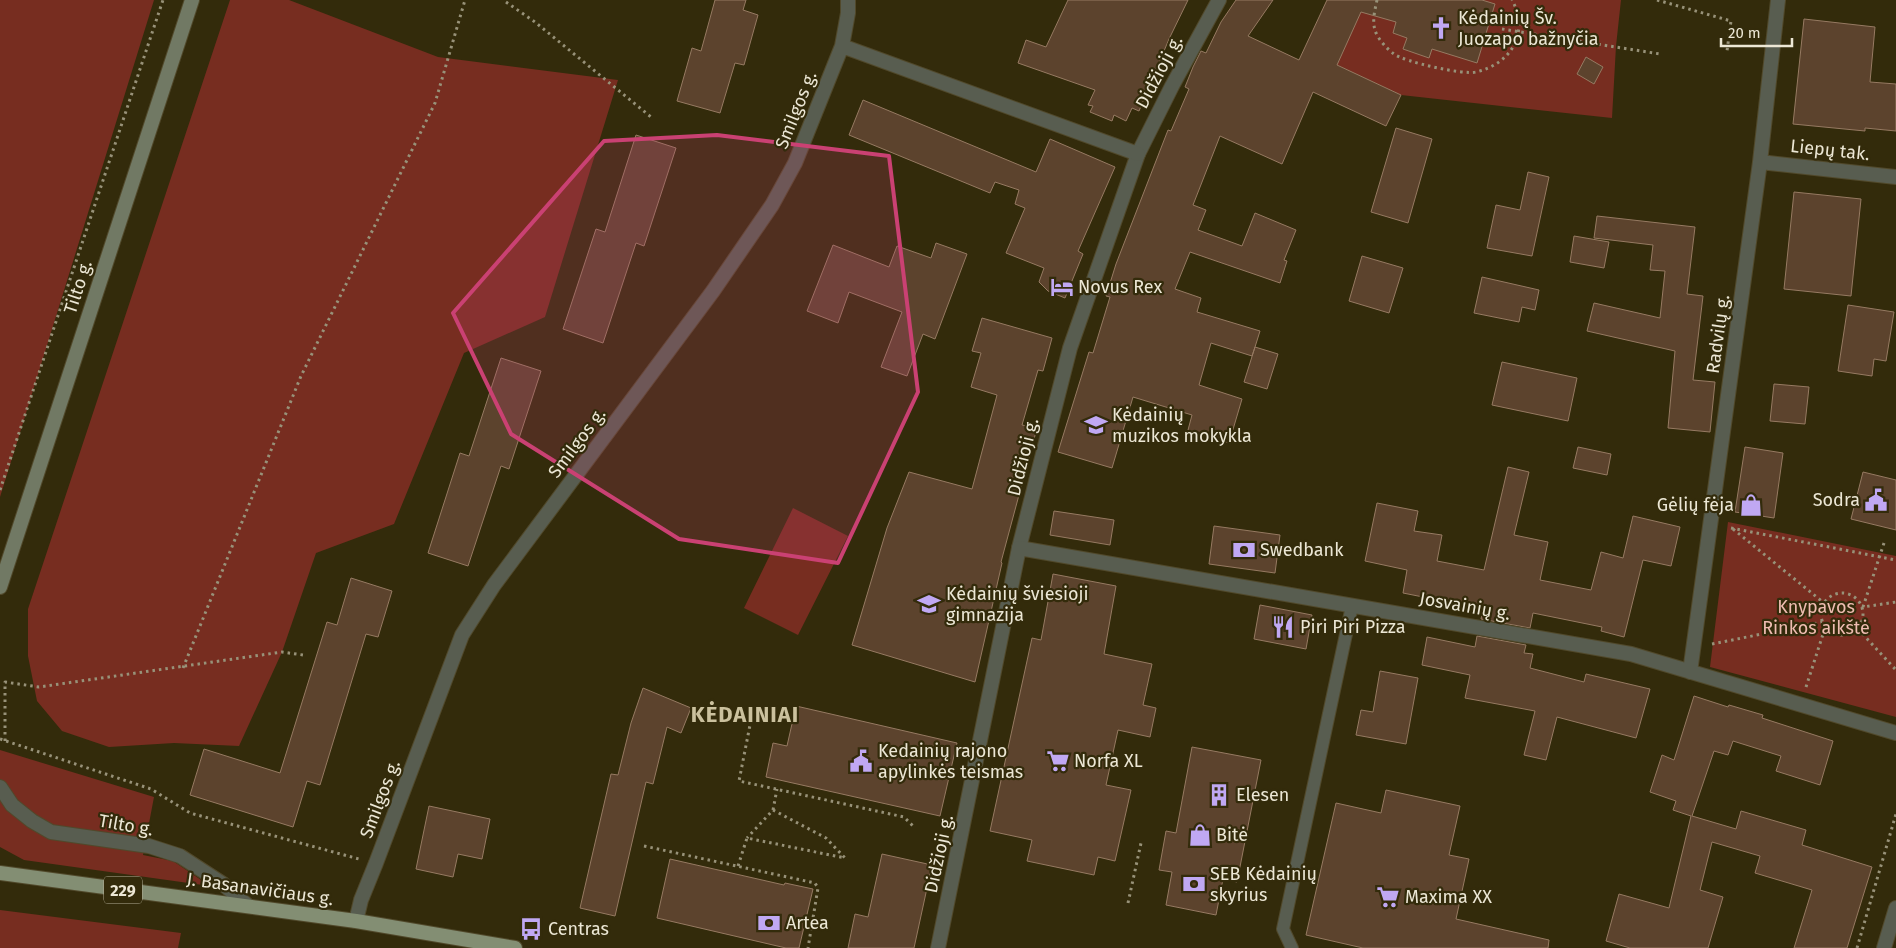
<svg xmlns="http://www.w3.org/2000/svg" width="1896" height="948" font-family="'Fira Sans',sans-serif">
<style>
.green{fill:#772d20}
.building{fill:#5c432d;stroke:#967a62}
.lines{fill:none;stroke-linecap:round;stroke-linejoin:round}
.service-casing{stroke:#51492b;stroke-width:14}
.pedestrian-casing{stroke:#51492b;stroke-width:16}
.minor-casing{stroke:#51492b;stroke-width:16}
.tertiary-casing{stroke:#51492b;stroke-width:16}
.secondary-casing{stroke:#51492b;stroke-width:16}
.primary-casing{stroke:#51492b;stroke-width:16}
.path{stroke:#989279;stroke-width:3;stroke-dasharray:2.5 4;stroke-linecap:butt}
.service{stroke:#585d50;stroke-width:12}
.pedestrian{stroke:#585d50;stroke-width:14}
.minor{stroke:#585d50;stroke-width:14}
.tertiary{stroke:#585d50;stroke-width:14}
.secondary{stroke:#717964;stroke-width:14}
.primary{stroke:#838e73;stroke-width:14}
.marked{fill:#ca4173;fill-opacity:0.2;stroke:#ca4173;stroke-width:4;stroke-linejoin:round}
.labels{text-anchor:middle;stroke-width:4.5;stroke-linejoin:round;paint-order:stroke}
.shield{fill:#332b0b;stroke:#b4af98;stroke-width:1}
.shield-label{font-size:16px;font-weight:bold;fill:#ece7d5}
.poi-label{font-size:18px;fill:#ece7d5;stroke:#332b0b;text-anchor:start}
.street-label{font-size:18px;fill:#ece7d5;stroke:#332b0b}
.park-label{font-size:18px;fill:#efbcb1;stroke:#332b0b}
.district-label{font-size:22px;font-weight:bold;letter-spacing:1px;fill:#cbc19e;stroke:#332b0b}
</style>
<rect width="100%" height="100%" fill="#332b0b"/>
<path class="green" d="M 0,0 L 154,0 L 0,497 Z
M 230,0 L 289,0 L 438,57 L 618,80 L 545,317 L 464,353 L 394,524 L 316,553 L 282,652 L 239,746 L 174,743 L 109,747 L 62,731 L 37,701 L 28,656 L 28,609 Z
M 1366,0 L 1621,0 L 1616,46 L 1612,118 L 1401,95 L 1328,61 Z
M 793,508 L 848,536 L 798,635 L 744,608 Z
M 1728,522 L 1896,556 L 1896,717 L 1710,667 Z
M 0,750 L 154,797 L 143,855 L 173,861 L 210,886 L 24,860 L 0,847 Z
M 0,910 L 181,933 L 178,948 L 0,948 Z"/>
<path class="building" d="M 715,0 L 746,0 L 743,10 L 758,15 L 744,65 L 735,63 L 720,113 L 677,101 L 692,48 L 701,51 Z
M 1068,0 L 1188,0 L 1169,39 L 1139,111 L 1132,108 L 1126,121 L 1114,115 L 1112,121 L 1090,112 L 1093,106 L 1088,105 L 1095,90 L 1018,63 L 1026,40 L 1046,47 Z
M 1236,0 L 1273,0 L 1248,36 L 1299,60 L 1327,0 L 1482,0 L 1495,4 L 1477,63 L 1432,49 L 1429,58 L 1403,49 L 1407,38 L 1393,33 L 1396,22 L 1361,12 L 1337,65 L 1401,95 L 1386,126 L 1313,92 L 1282,164 L 1220,136 L 1193,205 L 1206,210 L 1198,230 L 1242,246 L 1255,213 L 1296,230 L 1284,260 L 1287,261 L 1280,283 L 1190,252 L 1175,289 L 1201,298 L 1197,312 L 1260,331 L 1255,347 L 1278,354 L 1267,389 L 1244,382 L 1255,347 L 1252,356 L 1211,343 L 1199,385 L 1242,399 L 1229,443 L 1188,430 L 1192,415 L 1133,397 L 1112,468 L 1058,452 L 1089,352 L 1093,353 L 1110,297 L 1106,296 L 1116,264 L 1168,130 L 1171,131 L 1189,89 L 1185,87 L 1193,67 L 1201,51 L 1206,53 L 1221,22 Z
M 1804,19 L 1875,27 L 1870,82 L 1896,84 L 1896,131 L 1865,128 L 1865,131 L 1793,124 Z
M 1586,57 L 1603,67 L 1594,84 L 1577,74 Z
M 863,100 L 1036,172 L 1050,139 L 1115,167 L 1078,251 L 1083,254 L 1065,298 L 1048,291 L 1039,282 L 1044,268 L 1006,253 L 1025,208 L 1015,204 L 1019,190 L 995,182 L 990,193 L 849,135 Z
M 1396,128 L 1432,139 L 1408,223 L 1371,212 Z
M 636,135 L 676,148 L 644,246 L 636,243 L 603,343 L 563,329 L 596,229 L 605,232 Z
M 1528,172 L 1549,177 L 1532,256 L 1487,248 L 1496,205 L 1520,210 Z
M 1794,192 L 1861,199 L 1851,296 L 1784,289 Z
M 1597,216 L 1695,227 L 1687,294 L 1703,296 L 1693,380 L 1715,382 L 1710,432 L 1668,428 L 1675,351 L 1587,331 L 1594,303 L 1660,318 L 1665,271 L 1650,270 L 1653,245 L 1594,238 Z
M 1574,236 L 1609,242 L 1604,268 L 1570,262 Z
M 936,243 L 967,254 L 935,339 L 923,334 L 907,376 L 881,367 L 902,312 L 849,292 L 838,323 L 807,311 L 833,245 L 889,267 L 897,246 L 931,258 Z
M 1362,256 L 1403,268 L 1389,313 L 1349,301 Z
M 1482,277 L 1539,290 L 1535,310 L 1522,307 L 1519,322 L 1474,313 Z
M 1848,305 L 1894,312 L 1886,361 L 1874,359 L 1872,376 L 1838,371 Z
M 982,318 L 1052,338 L 1043,371 L 1038,370 L 1022,425 L 1037,428 L 1001,562 L 1002,563 L 975,682 L 852,645 L 887,528 L 909,472 L 972,489 L 997,395 L 971,387 L 981,353 L 972,351 Z
M 501,358 L 541,371 L 509,469 L 501,466 L 468,566 L 428,553 L 460,453 L 469,456 Z
M 1502,362 L 1577,378 L 1568,421 L 1492,405 Z
M 1774,384 L 1809,387 L 1805,424 L 1770,421 Z
M 1578,447 L 1611,454 L 1607,475 L 1573,468 Z
M 1745,447 L 1783,453 L 1774,518 L 1735,512 Z
M 1508,467 L 1529,472 L 1514,535 L 1548,542 L 1540,580 L 1591,590 L 1601,552 L 1623,558 L 1633,516 L 1680,527 L 1671,566 L 1643,560 L 1624,637 L 1601,631 L 1602,627 L 1533,613 L 1530,628 L 1481,619 L 1483,609 L 1403,593 L 1407,570 L 1365,561 L 1377,503 L 1418,511 L 1414,531 L 1442,535 L 1437,561 L 1484,570 Z
M 1863,472 L 1896,480 L 1896,530 L 1851,519 Z
M 1054,511 L 1114,520 L 1110,545 L 1050,535 Z
M 1214,526 L 1280,535 L 1275,573 L 1209,564 Z
M 1053,574 L 1116,586 L 1104,654 L 1152,664 L 1143,705 L 1156,708 L 1150,737 L 1118,730 L 1106,785 L 1131,790 L 1115,861 L 1098,857 L 1094,875 L 1027,861 L 1032,840 L 990,831 L 1032,638 L 1041,640 Z
M 351,578 L 392,591 L 378,637 L 366,634 L 320,785 L 307,781 L 293,827 L 190,795 L 204,749 L 280,773 L 327,622 L 337,625 Z
M 1260,605 L 1312,615 L 1306,649 L 1254,639 Z
M 1477,636 L 1526,645 L 1524,653 L 1533,654 L 1530,668 L 1584,682 L 1586,674 L 1650,689 L 1636,738 L 1557,717 L 1546,760 L 1524,755 L 1535,711 L 1465,698 L 1470,675 L 1422,665 L 1427,637 L 1475,647 Z
M 1380,671 L 1418,678 L 1406,744 L 1356,735 L 1361,710 L 1373,712 Z
M 643,688 L 691,708 L 681,733 L 667,727 L 653,784 L 646,782 L 615,916 L 580,908 L 611,774 L 618,775 L 631,723 Z
M 1694,696 L 1728,707 L 1729,705 L 1763,715 L 1762,718 L 1833,741 L 1820,785 L 1776,771 L 1781,756 L 1733,741 L 1728,755 L 1714,751 L 1692,816 L 1736,829 L 1741,811 L 1806,830 L 1802,845 L 1872,867 L 1847,948 L 1794,948 L 1812,890 L 1755,873 L 1760,856 L 1712,842 L 1700,890 L 1723,897 L 1708,948 L 1630,948 L 1606,941 L 1619,894 L 1669,908 L 1691,816 L 1673,810 L 1676,801 L 1650,792 L 1662,755 L 1674,760 Z
M 796,706 L 957,743 L 940,816 L 766,777 L 773,743 L 787,746 Z
M 1192,747 L 1261,760 L 1237,882 L 1223,879 L 1216,915 L 1166,905 L 1172,872 L 1159,870 L 1166,831 L 1176,833 Z
M 1386,790 L 1460,806 L 1449,855 L 1469,859 L 1456,919 L 1549,940 L 1548,948 L 1363,948 L 1306,935 L 1336,803 L 1381,813 Z
M 429,806 L 490,819 L 482,859 L 458,854 L 453,877 L 416,869 Z
M 882,854 L 932,865 L 914,948 L 848,948 L 855,914 L 868,917 Z
M 670,859 L 784,885 L 785,883 L 813,889 L 799,948 L 786,948 L 657,918 Z"/>
<g class="lines">
<defs>
<path id="service" d="M 1292,948 L 1283,929 L 1352,606"/>
<path id="pedestrian" d="M 1019,548 L 1070,348 L 1138,154 L 1172,86 L 1219,0"/>
<path id="minor" d="M 842,46 L 1138,154
M 1760,162 L 1896,177
M 1690,672 L 1760,162 L 1778,0
M 356,921 L 361,900 L 376,863 L 462,635 L 494,585 L 713,291 L 772,205 L 795,163 L 842,46 L 848,13 L 848,0
M 938,948 L 1019,548 L 1631,654 L 1896,733
M 1884,948 L 1896,908"/>
<path id="tertiary" d="M 0,787 L 12,805 L 32,821 L 51,832 L 149,846 L 180,856 L 223,884 L 247,905"/>
<path id="secondary" d="M 0,587 L 192,0"/>
<path id="primary" d="M 0,873 L 356,921 L 515,948"/>
</defs>
<use href="#service" class="service-casing"/>
<use href="#pedestrian" class="pedestrian-casing"/>
<use href="#minor" class="minor-casing"/>
<use href="#tertiary" class="tertiary-casing"/>
<use href="#secondary" class="secondary-casing"/>
<use href="#primary" class="primary-casing"/>
<path class="path" d="M 1377,0 C 1375,10 1372,20 1375,30 C 1377,38 1387,49 1394,54 C 1405,62 1462,75 1476,72 C 1511,64 1530,33 1512,0
M 1657,0 L 1731,21 L 1727,51
M 506,2 L 535,22 L 651,117
M 1502,29 L 1660,54
M 0,490 L 163,0
M 1731,528 L 1896,560
M 1733,529 L 1824,603
M 1884,543 L 1863,607 L 1896,602
M1821 614a21 21 0 1 1 42 0a21 21 0 1 1-42 0Z
M 1858,629 L 1896,670
M 1712,644 L 1822,622
M 183,668 L 301,376 L 435,103 L 465,0
M 1806,687 L 1825,628
M 751,720 L 739,781 L 904,817 L 915,828
M 0,739 L 151,789 L 190,813 L 359,859
M 5,741 L 5,682 L 39,687 L 282,652 L 303,655
M 773,810 L 777,789
M 644,846 L 815,883 L 818,888 L 808,948
M 738,866 L 747,838 L 845,858 L 826,838 L 773,810 L 747,838
M 1128,903 L 1141,843
M 1857,948 L 1896,814"/>
<use href="#service" class="service"/>
<use href="#pedestrian" class="pedestrian"/>
<use href="#minor" class="minor"/>
<use href="#tertiary" class="tertiary"/>
<use href="#secondary" class="secondary"/>
<use href="#primary" class="primary"/>
</g>
<path class="marked" d="M 717,135 L 889,156 L 918,392 L 838,563 L 679,539 L 511,434 L 453,313 L 604,141 Z"/>
<defs>
<symbol id="church-bare" viewBox="-9 -9 18 18"><path d="M-1.2-6h2.4v3.5h3.3v2.4h-3.3V6h-2.4V-.1h-3.3v-2.4h3.3Z" fill="#c0a8f3" stroke="#332b0b" stroke-width="2.5" paint-order="stroke"/></symbol>
<symbol id="hotel-bare" viewBox="-9 -9 18 18"><path d="M-6-4.5h1.5V1H6V5H4.5V3h-9V5H-6ZM-4 0a1.8 1.8 0 1 1 3.6 0ZM.5 0V-2.5h3Q6-2.5 6 0Z" fill="#c0a8f3" stroke="#332b0b" stroke-width="2.5" paint-order="stroke"/></symbol>
<symbol id="school-bare" viewBox="-9 -9 18 18"><path d="M0-5L7-2L0 1L-7-2ZM-4 1L0 2.5L4 1V4Q0 6-4 4Z" fill="#c0a8f3" stroke="#332b0b" stroke-width="2.5" paint-order="stroke"/></symbol>
<symbol id="civic-bare" viewBox="-9 -9 18 18"><path d="M-.6-6.5H3V-4.5H.6V-3L4-1V1h2V6H-6V1h2V-1L-.6-3ZM-1.2 2.5V6h2.4V2.5Z" fill="#c0a8f3" stroke="#332b0b" stroke-width="2.5" paint-order="stroke"/></symbol>
<symbol id="shop-bare" viewBox="-9 -9 18 18"><path d="M-5-2.5h2.3a2.7 3.5 0 0 1 5.4 0H5L5.5 6h-11ZM-1.5-2.5h3a1.5 2.3 0 0 0-3 0Z" fill="#c0a8f3" stroke="#332b0b" stroke-width="2.5" paint-order="stroke"/></symbol>
<symbol id="bank-bare" viewBox="-9 -9 18 18"><path d="M-6-4H6V4H-6ZM0-2.3a2.3 2.3 0 1 0 0 4.6a2.3 2.3 0 1 0 0-4.6Z" fill="#c0a8f3" stroke="#332b0b" stroke-width="2.5" paint-order="stroke"/></symbol>
<symbol id="restaurant-bare" viewBox="-9 -9 18 18"><path d="M-5-6h1v4h1v-4h1v4h1v-4h1v5L-1.5 .5V6h-2V.5L-5-1ZM5-6V6H3V1.5H1.5Q1.5-4 5-6Z" fill="#c0a8f3" stroke="#332b0b" stroke-width="2.5" paint-order="stroke"/></symbol>
<symbol id="supermarket-bare" viewBox="-9 -9 18 18"><path d="M-6-5.5h2.5l.6 2H6L4.5 2H-2.5L-4.4-4H-6ZM-1.5 3.2a1.3 1.3 0 1 0 .1 0ZM3 3.2a1.3 1.3 0 1 0 .1 0Z" fill="#c0a8f3" stroke="#332b0b" stroke-width="2.5" paint-order="stroke"/></symbol>
<symbol id="building-bare" viewBox="-9 -9 18 18"><path d="M-4-6H4V6H1V3H-1V6H-4ZM-2.5-4.3h1.7v1.8h-1.7ZM.8-4.3h1.7v1.8H.8ZM-2.5-1h1.7V.8h-1.7ZM.8-1h1.7V.8H.8Z" fill="#c0a8f3" stroke="#332b0b" stroke-width="2.5" paint-order="stroke"/></symbol>
<symbol id="bus-bare" viewBox="-9 -9 18 18"><path d="M-5-6H5V4H4V6H2V4H-2V6H-4V4H-5ZM-3.5-4V0h7V-4ZM-3.5 1.2v1.5H-2V1.2ZM2 1.2v1.5H3.5V1.2Z" fill="#c0a8f3" stroke="#332b0b" stroke-width="2.5" paint-order="stroke"/></symbol>
</defs>
<g fill-rule="evenodd">
<use href="#church-bare" x="1425" y="12" width="32" height="32"/>
<use href="#hotel-bare" x="1046" y="271" width="32" height="32"/>
<use href="#school-bare" x="1080" y="409" width="32" height="32"/>
<use href="#civic-bare" x="1860" y="484" width="32" height="32"/>
<use href="#shop-bare" x="1735" y="489" width="32" height="32"/>
<use href="#bank-bare" x="1228" y="534" width="32" height="32"/>
<use href="#school-bare" x="913" y="588" width="32" height="32"/>
<use href="#restaurant-bare" x="1267" y="611" width="32" height="32"/>
<use href="#civic-bare" x="845" y="745" width="32" height="32"/>
<use href="#supermarket-bare" x="1042" y="745" width="32" height="32"/>
<use href="#building-bare" x="1203" y="779" width="32" height="32"/>
<use href="#shop-bare" x="1184" y="819" width="32" height="32"/>
<use href="#bank-bare" x="1178" y="868" width="32" height="32"/>
<use href="#supermarket-bare" x="1372" y="881" width="32" height="32"/>
<use href="#bank-bare" x="753" y="907" width="32" height="32"/>
<use href="#bus-bare" x="515" y="913" width="32" height="32"/>
</g>
<g class="labels">
<rect class="shield" x="104" y="876.5" width="38" height="27" rx="4"/>
<g class="shield-label">
<text x="123" y="896">229</text>
</g>
<g class="poi-label">
<text x="1458" y="24">Kėdainių Šv.<tspan x="1458" dy="21">Juozapo bažnyčia</tspan></text>
<text x="1078" y="293">Novus Rex</text>
<text x="1112" y="421">Kėdainių<tspan x="1112" dy="21">muzikos mokykla</tspan></text>
<text x="1860" y="506" text-anchor="end">Sodra</text>
<text x="1734" y="511" text-anchor="end">Gėlių fėja</text>
<text x="1260" y="556">Swedbank</text>
<text x="946" y="600">Kėdainių šviesioji<tspan x="946" dy="21">gimnazija</tspan></text>
<text x="1300" y="633">Piri Piri Pizza</text>
<text x="878" y="757">Kedainių rajono<tspan x="878" dy="21">apylinkės teismas</tspan></text>
<text x="1074" y="767">Norfa XL</text>
<text x="1236" y="801">Elesen</text>
<text x="1216" y="841">Bitė</text>
<text x="1210" y="880">SEB Kėdainių<tspan x="1210" dy="21">skyrius</tspan></text>
<text x="1405" y="903">Maxima XX</text>
<text x="786" y="929">Artea</text>
<text x="548" y="935">Centras</text>
</g>
<g class="street-label">
<text transform="translate(1159 72) rotate(-62)" y="6">Didžioji g.</text>
<text transform="translate(796 110) rotate(-68)" y="6">Smilgos g.</text>
<text transform="translate(1830 150) rotate(6)" y="6">Liepų tak.</text>
<text transform="translate(78 287) rotate(-72)" y="6">Tilto g.</text>
<text transform="translate(1718 334) rotate(-82)" y="6">Radvilų g.</text>
<text transform="translate(577 443) rotate(-53)" y="6">Smilgos g.</text>
<text transform="translate(1023 457) rotate(-76)" y="6">Didžioji g.</text>
<text transform="translate(1465 606) rotate(10)" y="6">Josvainių g.</text>
<text transform="translate(380 799) rotate(-69)" y="6">Smilgos g.</text>
<text transform="translate(126 825) rotate(10)" y="6">Tilto g.</text>
<text transform="translate(939 854) rotate(-78)" y="6">Didžioji g.</text>
<text transform="translate(260 889) rotate(8)" y="6">J. Basanavičiaus g.</text>
</g>
<g class="park-label">
<text x="1816" y="613">Knypavos<tspan x="1816" dy="21">Rinkos aikštė</tspan></text>
</g>
<g class="district-label">
<text x="745" y="722">KĖDAINIAI</text>
</g>
</g>
<path d="M1721 38v8h71v-8" fill="none" stroke="#ece7d5" stroke-width="2.5"/>
<text x="1728" y="38" font-size="15" fill="#ece7d5" stroke="#332b0b" stroke-width="4" paint-order="stroke">20 m</text>
</svg>
